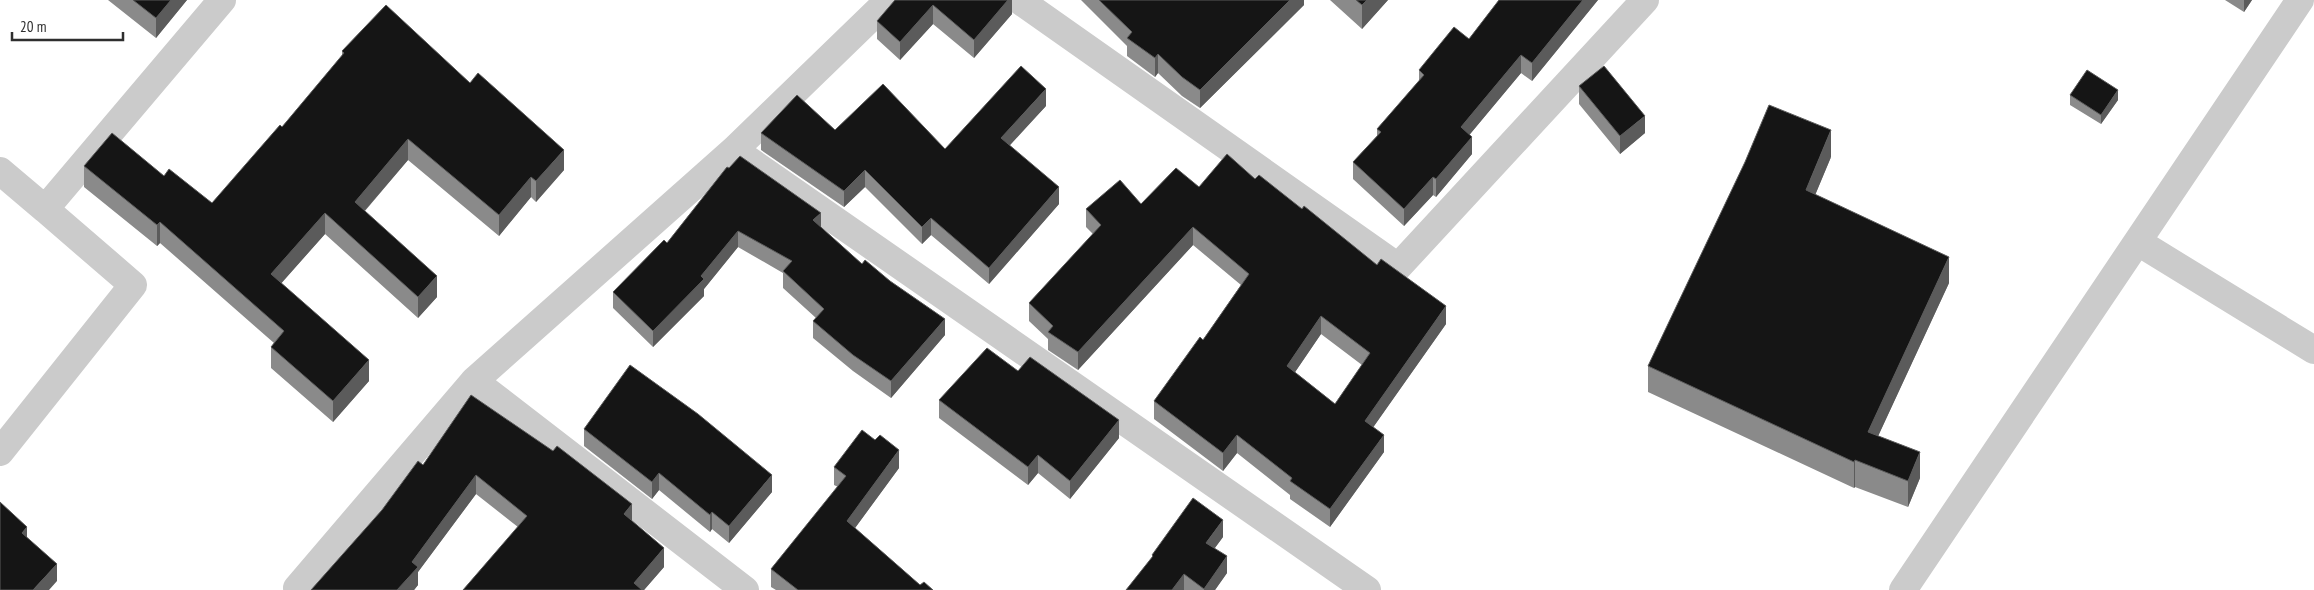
<svg xmlns="http://www.w3.org/2000/svg" width="2314" height="590" font-family="'PT Sans Narrow',sans-serif">
<style>
.lines{fill:none;stroke-linecap:round;stroke-linejoin:round}
.minor{stroke:#cbcbcb;stroke-width:28}
.wall{fill:#8a8a8a;fill-rule:evenodd}
.shaded-wall{fill:#5b5b5b}
.building{fill:#151515;stroke:#5b5b5b;fill-rule:evenodd}
</style>
<rect width="100%" height="100%" fill="#fff"/>
<g class="lines">
<path class="minor" d="M 1019,0 L 1398,267 L 1645,0
M 734,150 L 889,0
M 0,171 L 45,209
M 2138,242 L 2314,350
M 474,381 L 734,150 L 1367,590
M 0,452 L 133,285 L 45,209 L 222,0
M 297,588 L 474,381 L 745,590
M 1903,590 L 2300,0"/>
</g>
<path class="wall" d="M 108,0 L 187,0 L 156,38 Z
M 895,0 L 1012,0 L 1012,14 L 974,58 L 933,24 L 900,60 L 877,39 L 877,21 Z
M 1081,0 L 1304,0 L 1304,5 L 1200,108 L 1182,96 L 1158,73 L 1155,77 L 1127,56 L 1127,46 Z
M 1330,0 L 1388,0 L 1362,29 Z
M 1499,0 L 1598,0 L 1532,81 L 1521,73 L 1470,134 L 1472,154 L 1436,197 L 1433,195 L 1404,226 L 1353,179 L 1353,162 L 1377,136 L 1377,129 L 1419,81 L 1419,70 L 1469,39 Z
M 2225,0 L 2252,0 L 2244,12 Z
M 342,51 L 564,170 L 536,202 L 531,197 L 499,236 L 408,160 L 365,211 L 437,297 L 418,318 L 325,234 L 281,283 L 369,381 L 333,422 L 271,368 L 271,347 L 274,343 L 160,243 L 157,246 L 84,187 L 84,166 L 164,176 L 212,203 L 282,127 L 342,56 Z
M 1579,86 L 1645,133 L 1620,154 L 1579,104 Z
M 2070,95 L 2118,100 L 2101,124 L 2070,105 Z
M 1046,106 L 1009,145 L 1059,204 L 989,284 L 931,235 L 922,244 L 865,187 L 844,207 L 761,150 L 761,133 L 835,130 L 945,149 Z
M 1831,157 L 1815,195 L 1949,283 L 1878,436 L 1920,478 L 1908,507 L 1855,487 L 1854,488 L 1648,392 L 1648,366 Z
M 727,167 L 821,227 L 862,264 L 945,335 L 891,398 L 853,371 L 813,338 L 813,321 L 816,318 L 783,288 L 783,273 L 738,247 L 704,289 L 704,296 L 653,347 L 613,308 L 613,292 L 667,243 Z
M 1255,179 L 1446,324 L 1373,427 L 1384,452 L 1330,527 L 1290,499 L 1290,495 L 1237,453 L 1223,471 L 1154,419 L 1154,401 L 1203,340 L 1241,285 L 1193,245 L 1078,370 L 1048,350 L 1048,339 L 1029,321 L 1029,303 L 1093,234 L 1086,227 L 1086,209 L 1141,204 L 1199,187 ZM 1321,334 L 1362,365 L 1335,404 L 1295,372 Z
M 1018,371 L 1119,438 L 1070,499 L 1038,473 L 1028,485 L 939,418 L 939,400 Z
M 471,395 L 632,521 L 664,567 L 644,590 L 463,590 L 518,527 L 476,494 L 418,572 L 418,585 L 414,590 L 311,590 L 423,465 Z
M 584,429 L 772,492 L 729,543 L 712,529 L 710,532 L 659,490 L 652,499 L 584,446 Z
M 834,467 L 899,468 L 855,528 L 920,585 L 933,590 L 776,590 L 771,587 L 771,569 L 838,487 L 834,485 Z
M 1223,537 L 1214,549 L 1227,573 L 1215,590 L 1126,590 L 1152,558 L 1152,555 Z"/>
<path class="shaded-wall" d="M 171,0 L 187,0 L 156,38 L 156,18 Z
M 1008,0 L 1012,0 L 1012,14 L 974,58 L 974,40 Z
M 1290,0 L 1304,0 L 1304,5 L 1200,108 L 1200,90 Z
M 1367,0 L 1388,0 L 1362,29 L 1362,5 Z
M 1583,0 L 1598,0 L 1532,81 L 1532,63 Z
M 2244,0 L 2252,0 L 2244,12 Z
M 933,5 L 933,24 L 900,60 L 900,42 Z
M 1158,54 L 1158,73 L 1155,77 L 1155,58 Z
M 1521,55 L 1521,73 L 1461,145 L 1461,127 Z
M 1046,89 L 1046,106 L 1001,155 L 1001,138 Z
M 2118,90 L 2118,100 L 2101,124 L 2101,115 Z
M 1645,116 L 1645,133 L 1620,154 L 1620,136 Z
M 1831,130 L 1831,157 L 1806,217 L 1806,190 Z
M 1472,137 L 1472,154 L 1436,197 L 1436,179 Z
M 408,139 L 408,160 L 355,222 L 355,202 Z
M 564,150 L 564,170 L 536,202 L 536,181 Z
M 865,170 L 865,187 L 844,207 L 844,191 Z
M 531,177 L 531,197 L 499,236 L 499,215 Z
M 1433,177 L 1433,195 L 1404,226 L 1404,209 Z
M 1059,187 L 1059,204 L 989,284 L 989,268 Z
M 325,213 L 325,234 L 271,295 L 271,274 Z
M 821,213 L 821,229 L 813,220 Z
M 931,218 L 931,235 L 922,244 L 922,227 Z
M 160,222 L 160,243 L 157,246 L 157,225 Z
M 1193,227 L 1193,245 L 1078,370 L 1078,352 Z
M 738,231 L 738,247 L 704,289 L 704,296 L 653,347 L 653,331 L 701,276 Z
M 1949,257 L 1949,283 L 1868,458 L 1868,432 Z
M 437,276 L 437,297 L 418,318 L 418,297 Z
M 1446,306 L 1446,324 L 1365,439 L 1365,421 Z
M 1321,316 L 1321,334 L 1287,384 L 1287,366 Z
M 945,319 L 945,335 L 891,398 L 891,381 Z
M 369,360 L 369,381 L 333,422 L 333,401 Z
M 1119,420 L 1119,438 L 1070,499 L 1070,481 Z
M 1237,435 L 1237,453 L 1223,471 L 1223,453 Z
M 1384,435 L 1384,452 L 1330,527 L 1330,509 Z
M 899,450 L 899,468 L 847,539 L 847,521 Z
M 1920,452 L 1920,478 L 1908,507 L 1908,481 Z
M 1038,455 L 1038,473 L 1028,485 L 1028,467 Z
M 1855,460 L 1855,487 L 1854,488 L 1854,462 Z
M 659,473 L 659,490 L 652,499 L 652,482 Z
M 476,475 L 476,494 L 418,572 L 418,585 L 414,590 L 397,590 L 412,562 Z
M 772,475 L 772,492 L 729,543 L 729,526 Z
M 632,504 L 632,523 L 624,514 Z
M 712,512 L 712,529 L 710,532 L 710,515 Z
M 1223,520 L 1223,537 L 1206,560 L 1206,543 Z
M 27,527 L 27,544 L 22,533 Z
M 664,548 L 664,567 L 644,590 L 634,590 L 634,583 Z
M 1227,556 L 1227,573 L 1215,590 L 1204,590 L 1204,589 Z
M 57,564 L 57,581 L 49,590 L 33,590 Z
M 1184,574 L 1184,590 L 1172,590 Z"/>
<path class="building" d="M 133,0 L 171,0 L 156,18 Z
M 895,0 L 1008,0 L 974,40 L 933,5 L 900,42 L 877,21 Z
M 1099,0 L 1290,0 L 1200,90 L 1182,77 L 1158,54 L 1155,58 L 1127,38 L 1132,32 Z
M 1356,0 L 1367,0 L 1362,5 Z
M 1499,0 L 1583,0 L 1532,63 L 1521,55 L 1461,127 L 1472,137 L 1436,179 L 1433,177 L 1404,209 L 1353,162 L 1381,132 L 1377,129 L 1424,75 L 1419,70 L 1454,27 L 1469,39 Z
M 386,5 L 470,83 L 478,73 L 564,150 L 536,181 L 531,177 L 499,215 L 408,139 L 355,202 L 437,276 L 418,297 L 325,213 L 271,274 L 369,360 L 333,401 L 271,347 L 284,331 L 160,222 L 157,225 L 84,166 L 112,133 L 164,176 L 169,169 L 212,203 L 280,125 L 282,127 L 344,53 L 342,51 Z
M 1021,66 L 1046,89 L 1001,138 L 1059,187 L 989,268 L 931,218 L 922,227 L 865,170 L 844,191 L 761,133 L 797,95 L 835,130 L 883,84 L 945,149 Z
M 1604,66 L 1645,116 L 1620,136 L 1579,86 Z
M 2087,70 L 2118,90 L 2101,115 L 2070,95 Z
M 1769,105 L 1831,130 L 1806,190 L 1949,257 L 1868,432 L 1920,452 L 1908,481 L 1855,460 L 1854,462 L 1648,366 L 1745,162 Z
M 1227,154 L 1255,179 L 1259,175 L 1302,209 L 1304,206 L 1377,265 L 1381,259 L 1446,306 L 1365,421 L 1384,435 L 1330,509 L 1290,481 L 1292,478 L 1237,435 L 1223,453 L 1154,401 L 1200,337 L 1203,340 L 1249,274 L 1193,227 L 1078,352 L 1048,332 L 1053,326 L 1029,303 L 1101,225 L 1086,209 L 1120,180 L 1141,204 L 1176,168 L 1199,187 ZM 1321,316 L 1370,353 L 1335,404 L 1287,366 Z
M 740,156 L 821,213 L 813,220 L 862,264 L 865,260 L 890,281 L 945,319 L 891,381 L 853,355 L 813,321 L 824,309 L 783,271 L 792,261 L 738,231 L 701,276 L 704,279 L 653,331 L 613,292 L 664,240 L 667,243 L 727,167 L 729,168 Z
M 987,348 L 1018,371 L 1030,357 L 1119,420 L 1070,481 L 1038,455 L 1028,467 L 939,400 Z
M 630,365 L 698,414 L 772,475 L 729,526 L 712,512 L 710,515 L 659,473 L 652,482 L 584,429 Z
M 471,395 L 553,451 L 557,446 L 632,504 L 624,514 L 664,548 L 634,583 L 642,590 L 463,590 L 527,516 L 476,475 L 412,562 L 418,567 L 397,590 L 311,590 L 382,510 L 418,461 L 423,465 Z
M 862,430 L 875,440 L 880,435 L 899,450 L 847,521 L 920,585 L 924,582 L 933,590 L 798,590 L 771,569 L 846,476 L 834,467 Z
M 1193,498 L 1223,520 L 1206,543 L 1227,556 L 1204,589 L 1184,574 L 1172,590 L 1126,590 L 1153,556 L 1152,555 Z
M 0,502 L 27,527 L 22,533 L 57,564 L 33,590 L 0,590 Z"/>
<path d="M12 32v8h111v-8" fill="none" stroke="#2e2e2e" stroke-width="2.5"/>
<text x="20" y="32" font-size="15" fill="#2e2e2e" stroke="#ffffff" stroke-width="4" paint-order="stroke">20 m</text>
</svg>
